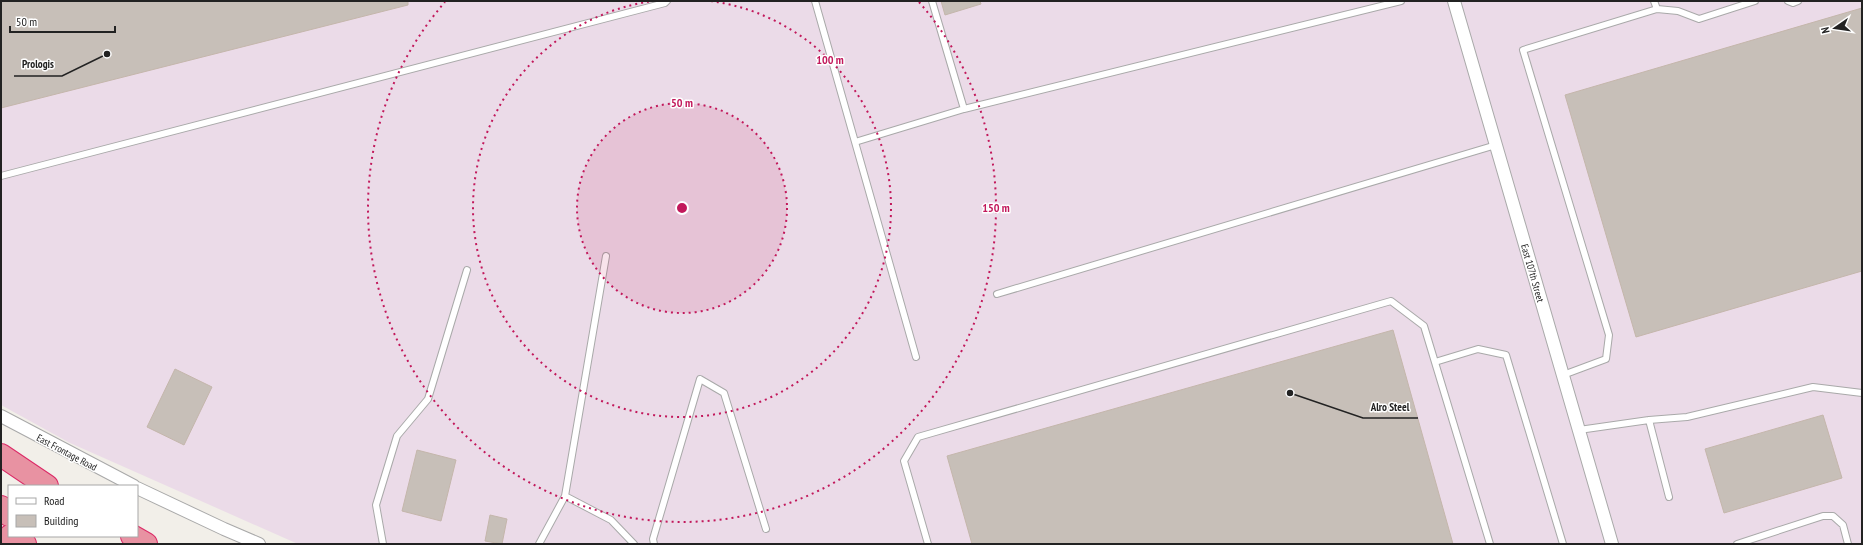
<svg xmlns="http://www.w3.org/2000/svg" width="1863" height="545" font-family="'PT Sans Narrow',sans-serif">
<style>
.industrial{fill:#ebdbe8}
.building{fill:#c7bfb8;stroke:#c4b6ab}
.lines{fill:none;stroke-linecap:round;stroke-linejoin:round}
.service-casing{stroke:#a9a9a9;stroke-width:8}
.minor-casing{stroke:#a9a9a9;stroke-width:14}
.motorway-casing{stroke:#dc2a67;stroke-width:24}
.service{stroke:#fff;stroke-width:6}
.minor{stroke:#fff;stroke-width:12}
.motorway{stroke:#e892a2;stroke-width:22}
.ring{fill:none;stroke:#c2185b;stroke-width:2;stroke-dasharray:2 4}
.labels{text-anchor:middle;stroke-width:3;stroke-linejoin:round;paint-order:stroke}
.street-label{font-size:10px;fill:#222;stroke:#fff}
.centre{fill:#c2185b;stroke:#fff;stroke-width:2}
.ring-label{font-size:12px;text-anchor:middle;font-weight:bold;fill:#c2185b;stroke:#fff;stroke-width:3;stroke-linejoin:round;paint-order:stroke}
.leader{fill:none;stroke:#222;stroke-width:1.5}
.callout-dot{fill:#222;stroke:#fff;stroke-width:1.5}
.callout-label{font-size:11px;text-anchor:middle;font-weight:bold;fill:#222;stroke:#fff;stroke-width:3;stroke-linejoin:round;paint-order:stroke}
</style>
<rect width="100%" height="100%" fill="#f2efe9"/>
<path class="industrial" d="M 1,1 L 1862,1 L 1862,544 L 298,544 L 70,443 L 1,405 Z"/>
<path class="building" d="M 1,1 L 408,1 L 408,5 L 1,108 Z
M 941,1 L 980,1 L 981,4 L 945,15 Z
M 1862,8 L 1862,271 L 1636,337 L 1565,95 Z
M 1393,330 L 1453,544 L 972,544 L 947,456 Z
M 175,369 L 212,387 L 184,445 L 147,427 Z
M 1823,415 L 1842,478 L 1724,513 L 1705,449 Z
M 417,450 L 456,460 L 441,521 L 402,511 Z
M 490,515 L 507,519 L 502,544 L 485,541 Z"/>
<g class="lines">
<defs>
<path id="service" d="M 815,1 L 855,142
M 932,1 L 964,109 L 1401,1
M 1654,1 L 1657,9 L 1678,11 L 1699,19 L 1755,1
M 1788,1 L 1793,3 L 1798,1
M 1,176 L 665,3 L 667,1
M 997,294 L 1496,145
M 916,357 L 855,142 L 964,109
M 1435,362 L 1478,349 L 1506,355 L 1563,544
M 1563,375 L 1606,359 L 1609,335 L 1523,50 L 1657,9
M 1649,420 L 1669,497
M 1579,430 L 1649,420 L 1687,417 L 1813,387 L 1862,393
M 565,496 L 611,520 L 634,544
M 383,544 L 376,505 L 397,436 L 428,399 L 467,270
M 539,544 L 565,496 L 606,256
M 654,544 L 653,539 L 700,379 L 724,393 L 766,529
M 928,544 L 904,461 L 918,437 L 1391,301 L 1424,326 L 1490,544
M 1737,544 L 1823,516 L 1833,516 L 1843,525 L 1848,544"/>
<path id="minor" d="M 1454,1 L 1612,544
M 1,416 L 134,486
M 137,488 L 224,529 L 259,544"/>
<path id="motorway" d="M 1,455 L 47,486
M 1,507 L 9,515
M 10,536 L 25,544
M 132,536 L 146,544"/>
</defs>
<use href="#service" class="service-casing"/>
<use href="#minor" class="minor-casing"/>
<use href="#motorway" class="motorway-casing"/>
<use href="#service" class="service"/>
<use href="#minor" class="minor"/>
<use href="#motorway" class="motorway"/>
</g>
<circle cx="682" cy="208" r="105" fill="#c2185b" fill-opacity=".12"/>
<g class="ring">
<circle cx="682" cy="208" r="105"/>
<path d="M711 1A209 209 0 1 1 653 1"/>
<path d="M919 2A314 314 0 1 1 445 2"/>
</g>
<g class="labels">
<g class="street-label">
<text transform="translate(1533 273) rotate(74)" y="4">East 107th Street</text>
<text transform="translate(67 452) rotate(28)" y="4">East Frontage Road</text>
</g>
</g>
<circle cx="682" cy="208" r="6" class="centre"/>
<g class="ring-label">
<text x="830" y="64">100 m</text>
<text x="682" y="107">50 m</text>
<text x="996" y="212">150 m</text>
</g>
<path class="leader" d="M107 54L62 76H14M1290 393L1363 418H1418"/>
<g class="callout-dot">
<circle cx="107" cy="54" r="4"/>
<circle cx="1290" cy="393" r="4"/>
</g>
<g class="callout-label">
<text x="38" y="68">Prologis</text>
<text x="1390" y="411">Alro Steel</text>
</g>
<rect width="1863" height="545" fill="none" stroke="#222222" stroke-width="4"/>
<rect x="8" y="485" width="130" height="52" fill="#ffffff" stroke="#a7a7a7"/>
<rect x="16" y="498" width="20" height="6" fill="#ffffff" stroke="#a7a7a7"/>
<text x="44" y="505" font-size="12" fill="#222222">Road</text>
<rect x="16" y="515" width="20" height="12" fill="#c7bfb8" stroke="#a7a7a7"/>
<text x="44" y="525" font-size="12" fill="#222222">Building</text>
<g transform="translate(1835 28) rotate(257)" stroke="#ffffff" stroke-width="3" paint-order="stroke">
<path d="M0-3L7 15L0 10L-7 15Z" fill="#222222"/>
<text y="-6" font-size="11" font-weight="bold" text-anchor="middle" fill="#222222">N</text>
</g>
<path d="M10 26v6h105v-6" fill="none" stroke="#222222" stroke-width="2"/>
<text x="16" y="26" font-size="12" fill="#222222" stroke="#ffffff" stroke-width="3" paint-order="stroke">50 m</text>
</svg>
